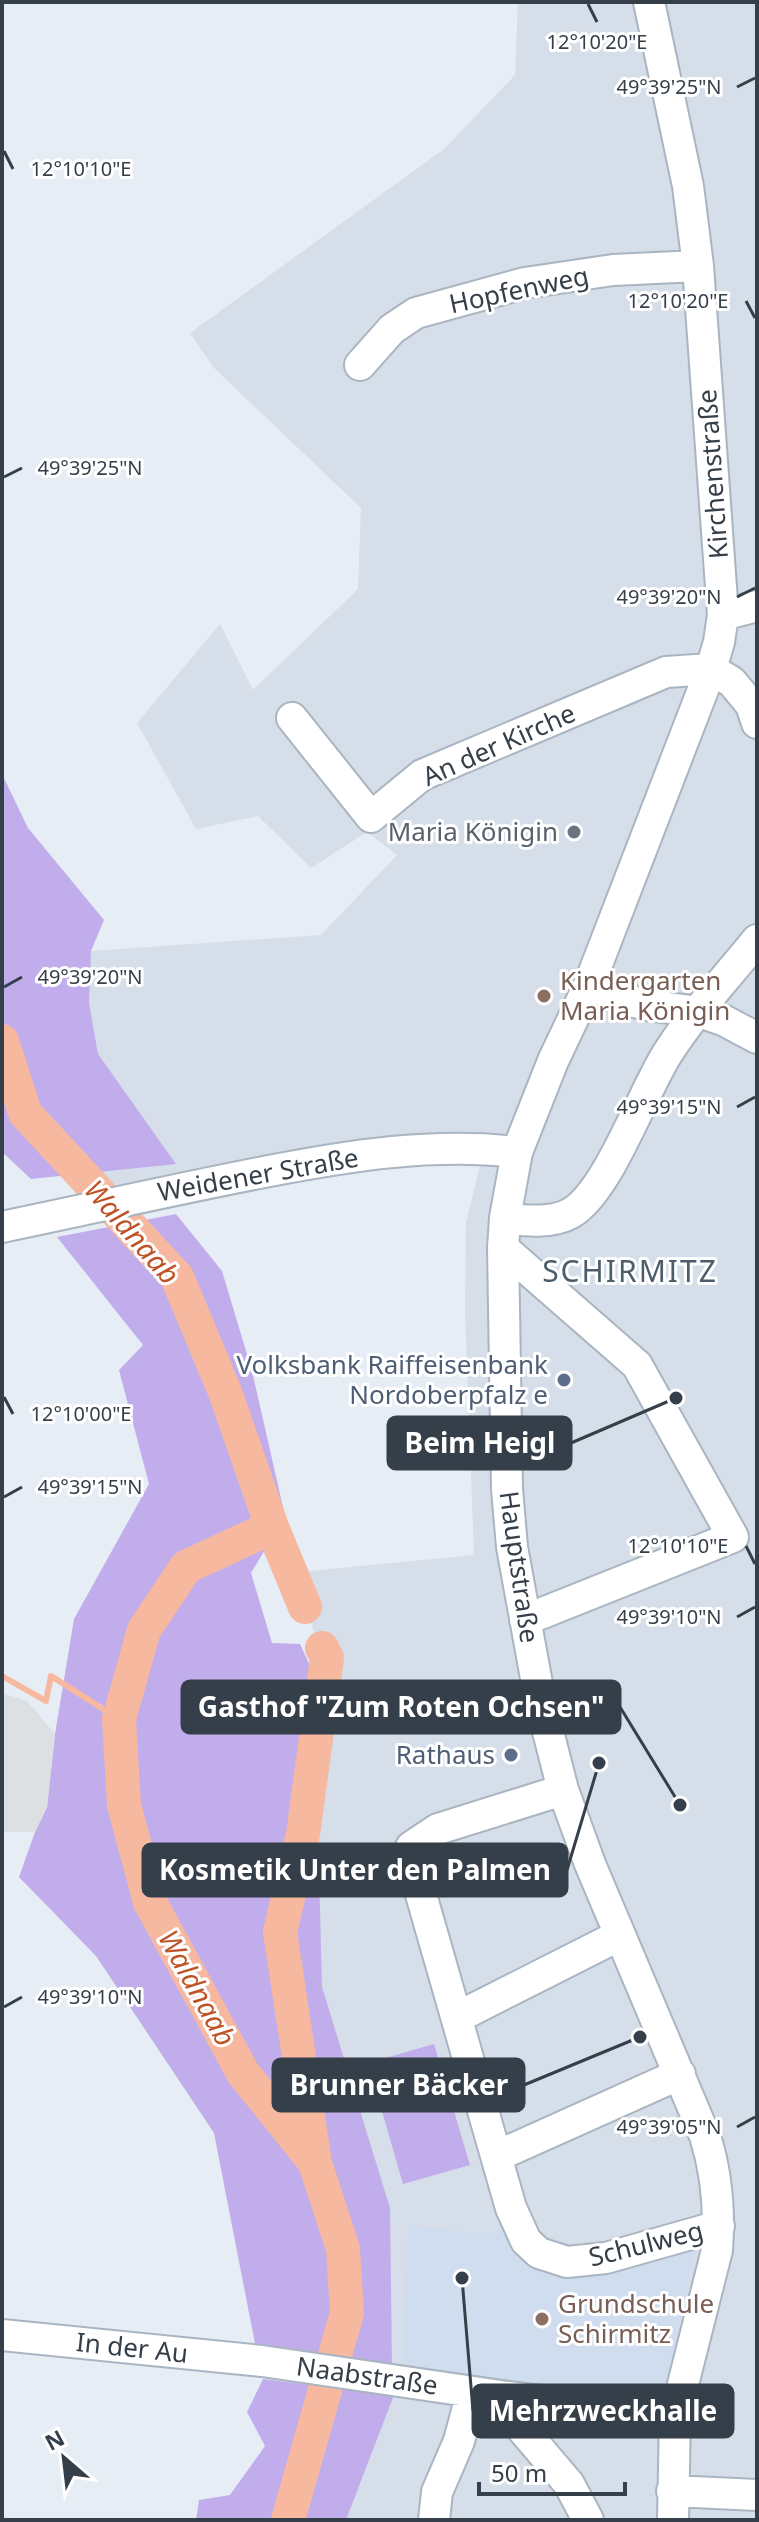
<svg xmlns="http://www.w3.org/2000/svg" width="759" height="2522" font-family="'Noto Sans',sans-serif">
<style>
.residential{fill:#d5dee9}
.education{fill:#d0ddef}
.green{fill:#c2adec}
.parking{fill:#dce0e3}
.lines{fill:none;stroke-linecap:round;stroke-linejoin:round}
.stream{stroke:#f6b89f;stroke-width:6}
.river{stroke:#f6b89f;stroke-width:34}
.minor-casing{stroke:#a9b5c1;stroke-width:34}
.minor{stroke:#fff;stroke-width:30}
.ticks{fill:none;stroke:#353f49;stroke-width:3}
.worship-dot{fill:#6b7280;stroke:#fff;stroke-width:3}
.education-dot{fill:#8d6e63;stroke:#fff;stroke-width:3}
.service-dot{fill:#5c6f8a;stroke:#fff;stroke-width:3}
.labels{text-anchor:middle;stroke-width:6;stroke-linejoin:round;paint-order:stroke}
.street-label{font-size:26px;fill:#353f49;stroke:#fff}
.worship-label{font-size:26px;fill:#5b616d;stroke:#fff;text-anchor:end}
.education-label{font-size:26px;fill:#785e54;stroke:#fff;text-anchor:start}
.service-label{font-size:26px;fill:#4e5e75;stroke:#fff;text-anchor:end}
.water-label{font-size:28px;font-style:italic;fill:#be5326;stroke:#fff}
.quarter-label{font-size:30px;letter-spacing:2px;fill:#4c5d6c;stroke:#fff}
.ticks-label{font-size:20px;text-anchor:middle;fill:#353f49;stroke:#fff;stroke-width:6;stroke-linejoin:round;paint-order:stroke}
.leader{fill:none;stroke:#353f49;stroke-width:3}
.callout-dot{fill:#353f49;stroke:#fff;stroke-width:3}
.callout{fill:#353f49;stroke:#353f49;stroke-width:3}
.callout-label{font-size:28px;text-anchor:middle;font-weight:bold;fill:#fff}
</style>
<rect width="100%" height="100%" fill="#e7edf5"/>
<path class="residential" d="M 518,2 L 757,2 L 757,2520 L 312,2520 L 368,2363 L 343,2127 L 295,1835 L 320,1656 L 304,1595 L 289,1573 L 474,1555 L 465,1312 L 466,1223 L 483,1154 L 371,1156 L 123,1210 L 40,1107 L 2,980 L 91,951 L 321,935 L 397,855 L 367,832 L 311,868 L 258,816 L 196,829 L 137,723 L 220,624 L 253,690 L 358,589 L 361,508 L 214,368 L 190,333 L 444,149 L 515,75 Z"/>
<path class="education" d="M 408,2225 L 484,2234 L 506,2229 L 521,2259 L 533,2263 L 697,2239 L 665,2393 L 654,2398 L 402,2369 Z"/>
<path class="green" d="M 2,774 L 28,828 L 104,920 L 91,951 L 89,1003 L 98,1054 L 176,1164 L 31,1179 L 2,1152 Z
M 176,1214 L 222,1271 L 252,1371 L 285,1516 L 251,1573 L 272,1643 L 300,1644 L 311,1668 L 290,1808 L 319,1871 L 322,1987 L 390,2208 L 392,2367 L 257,2354 L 214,2133 L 96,1956 L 19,1877 L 35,1832 L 47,1807 L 55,1734 L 74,1619 L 149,1484 L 119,1370 L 143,1345 L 57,1237 Z
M 434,2044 L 470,2165 L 403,2184 L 368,2063 Z
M 263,2379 L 394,2395 L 346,2520 L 196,2520 L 199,2500 L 230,2495 L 265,2446 L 247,2412 Z"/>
<path class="parking" d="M 2,1693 L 27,1701 L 55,1734 L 47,1807 L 35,1832 L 2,1832 Z"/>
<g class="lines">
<path class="stream" d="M 2,1676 L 46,1701 L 51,1676 L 119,1719"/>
<path class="river" d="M 2,1041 L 25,1113 L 177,1277 L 225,1392 L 272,1527 L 305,1607
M 272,1527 L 186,1567 L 144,1630 L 119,1719 L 124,1805 L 150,1902 L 243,2073 L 313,2160
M 288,2520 L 347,2313 L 343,2249 L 315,2163 L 280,1932 L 303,1834 L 327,1658 L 322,1648"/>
<defs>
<path id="minor" d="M 649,2 L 688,186 L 698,266 L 723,615 L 719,642 L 711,669 L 589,985 L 553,1061 L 517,1152 L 505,1218 L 503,1248 L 507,1489 L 512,1547 L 540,1700 L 563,1790 L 590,1864 L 705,2136 C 717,2174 720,2210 717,2250 L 675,2416 L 673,2520
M 360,365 L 392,329 L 416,313 L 525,283 L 613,270 L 698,266
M 723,615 L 757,606
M 292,718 L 371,817 L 422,775 L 666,672 L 711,669 L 732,682 L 751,705 L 757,723
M 589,985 L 617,997 L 646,1005 L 699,1012 L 723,1020 L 757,1038
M 505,1218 C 525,1221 552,1224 571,1213 C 609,1191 643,1090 669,1051 C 694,1012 728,976 757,940
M 2,1227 C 89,1209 176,1189 264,1172 C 347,1156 432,1142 517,1152
M 503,1248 L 637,1365 L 733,1537 L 525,1620
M 563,1790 L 438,1829 L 411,1847 L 420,1891 L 511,2208 L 526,2241 L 539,2253 L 567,2262 L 606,2258 L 719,2226
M 458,2017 L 618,1936
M 497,2156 L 680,2074
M 2,2335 L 262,2361 L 508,2397 L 675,2416
M 508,2397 L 517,2423 L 569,2484 L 588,2520
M 672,2491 L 757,2495
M 434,2520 L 437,2492 L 459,2441 L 472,2392"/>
</defs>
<use href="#minor" class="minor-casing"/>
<use href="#minor" class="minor"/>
</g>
<path class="ticks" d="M 588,4 L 597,22M 737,87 L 755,78M 4,151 L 13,169M 746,301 L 755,318M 4,477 L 22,468M 737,597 L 755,588M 4,987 L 22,977M 737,1107 L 755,1097M 4,1397 L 13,1414M 4,1497 L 22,1487M 746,1546 L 755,1564M 737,1617 L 755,1607M 4,2007 L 22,1997M 737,2127 L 755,2117"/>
<circle class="worship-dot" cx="574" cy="832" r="8"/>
<g class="education-dot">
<circle cx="544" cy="996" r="8"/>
<circle cx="542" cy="2319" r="8"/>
</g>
<g class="service-dot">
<circle cx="564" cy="1380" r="8"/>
<circle cx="511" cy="1755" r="8"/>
</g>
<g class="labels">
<g class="street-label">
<text transform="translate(519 290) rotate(-12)" y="9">Hopfenweg</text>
<text transform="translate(713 474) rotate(-94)" y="9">Kirchenstraße</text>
<text transform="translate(499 745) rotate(-24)" y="9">An der Kirche</text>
<text transform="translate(258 1175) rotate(-10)" y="9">Weidener Straße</text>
<text transform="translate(519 1567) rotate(82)" y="9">Hauptstraße</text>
<text transform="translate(646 2244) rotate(-14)" y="9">Schulweg</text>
<text transform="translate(132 2348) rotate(6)" y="9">In der Au</text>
<text transform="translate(367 2376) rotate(8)" y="9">Naabstraße</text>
</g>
<g class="worship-label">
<text x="558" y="841">Maria Königin</text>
</g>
<g class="education-label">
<text x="560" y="990">Kindergarten<tspan x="560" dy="30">Maria Königin</tspan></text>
<text x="558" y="2313">Grundschule<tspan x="558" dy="30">Schirmitz</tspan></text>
</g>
<g class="service-label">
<text x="548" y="1374">Volksbank Raiffeisenbank<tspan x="548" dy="30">Nordoberpfalz e</tspan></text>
<text x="495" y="1764">Rathaus</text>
</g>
<g class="water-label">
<text transform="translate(132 1232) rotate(49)" y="10">Waldnaab</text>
<text transform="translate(197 1988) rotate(61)" y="10">Waldnaab</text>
</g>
<g class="quarter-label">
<text x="630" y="1282">SCHIRMITZ</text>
</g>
</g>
<g class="ticks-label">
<text x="597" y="49">12°10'20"E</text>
<text x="669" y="94">49°39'25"N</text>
<text x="81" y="176">12°10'10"E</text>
<text x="678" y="308">12°10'20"E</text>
<text x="90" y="475">49°39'25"N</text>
<text x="669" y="604">49°39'20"N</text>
<text x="90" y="984">49°39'20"N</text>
<text x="669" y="1114">49°39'15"N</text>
<text x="81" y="1421">12°10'00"E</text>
<text x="90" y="1494">49°39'15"N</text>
<text x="678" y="1553">12°10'10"E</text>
<text x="669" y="1624">49°39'10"N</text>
<text x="90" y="2004">49°39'10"N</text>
<text x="669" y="2134">49°39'05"N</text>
</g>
<path class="leader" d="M676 1398L571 1443M680 1805L620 1707M599 1763L567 1870M640 2037L524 2085M462 2278L473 2411"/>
<g class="callout-dot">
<circle cx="676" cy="1398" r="8"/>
<circle cx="680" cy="1805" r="8"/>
<circle cx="599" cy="1763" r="8"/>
<circle cx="640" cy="2037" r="8"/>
<circle cx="462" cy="2278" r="8"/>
</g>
<g class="callout">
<rect x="388" y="1417" width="183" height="52" rx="8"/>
<rect x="182" y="1681" width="438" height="52" rx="8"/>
<rect x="143" y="1844" width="424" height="52" rx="8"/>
<rect x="273" y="2059" width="251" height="52" rx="8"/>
<rect x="473" y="2385" width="260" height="52" rx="8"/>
</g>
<g class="callout-label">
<text x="480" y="1453">Beim Heigl</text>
<text x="401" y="1717">Gasthof "Zum Roten Ochsen"</text>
<text x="355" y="1880">Kosmetik Unter den Palmen</text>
<text x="399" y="2095">Brunner Bäcker</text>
<text x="603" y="2421">Mehrzweckhalle</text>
</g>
<rect width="759" height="2522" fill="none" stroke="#353f49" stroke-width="8"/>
<g transform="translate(64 2458) rotate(332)" stroke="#ffffff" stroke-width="6" paint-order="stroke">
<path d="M0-6L14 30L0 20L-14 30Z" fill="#353f49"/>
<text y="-12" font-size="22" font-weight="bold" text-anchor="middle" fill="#353f49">N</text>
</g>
<path d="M479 2482v12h146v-12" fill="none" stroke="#353f49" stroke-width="4"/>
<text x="491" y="2482" font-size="24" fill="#353f49" stroke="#ffffff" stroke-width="6" paint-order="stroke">50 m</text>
</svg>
